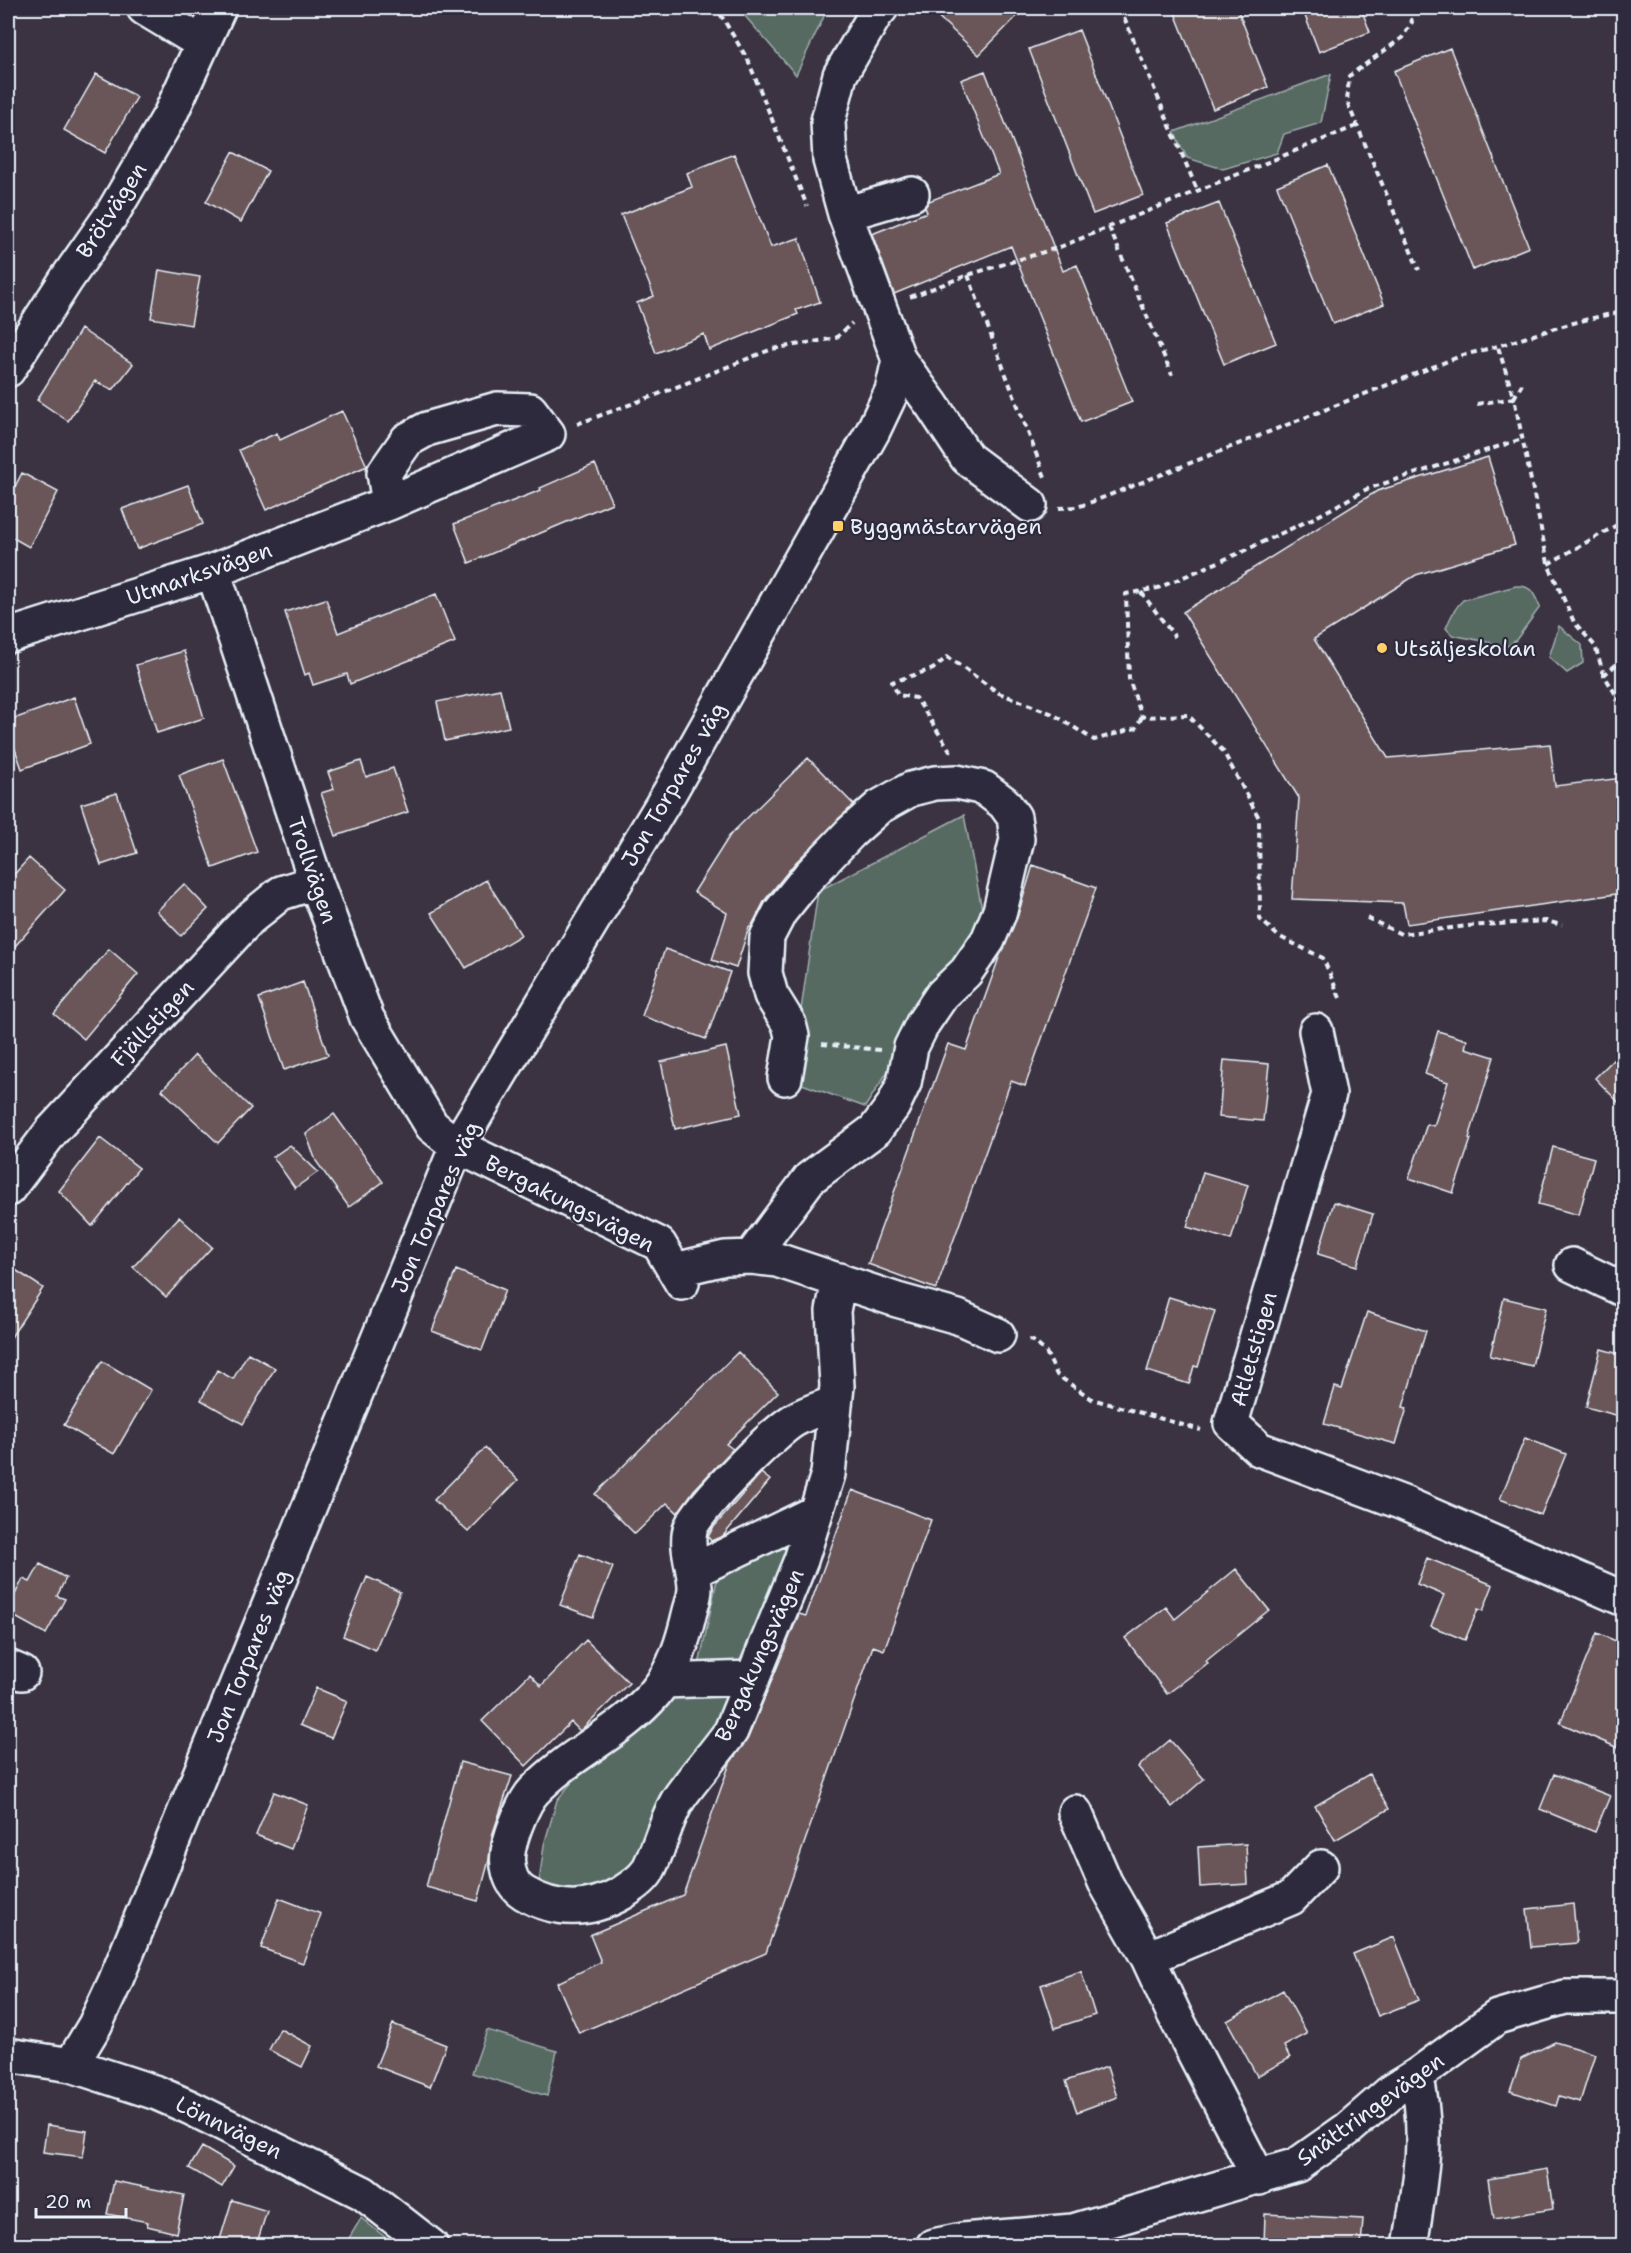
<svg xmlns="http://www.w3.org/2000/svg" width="1631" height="2253" font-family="'Shantell Sans',sans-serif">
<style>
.green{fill:#576a62;stroke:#a0aead;stroke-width:1.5}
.building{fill:#6a5658;stroke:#e8f1f8;stroke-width:1.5}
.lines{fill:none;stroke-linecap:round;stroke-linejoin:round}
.minor-casing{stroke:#e8f1f8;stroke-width:38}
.path{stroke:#e8f1f8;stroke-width:4;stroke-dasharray:6 4.5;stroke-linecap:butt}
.minor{stroke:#2f2a3d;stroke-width:33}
.poi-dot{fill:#ffd166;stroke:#2f2a3d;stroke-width:2}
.labels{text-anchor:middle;stroke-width:4.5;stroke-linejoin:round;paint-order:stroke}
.street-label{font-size:22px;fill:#e8f1f8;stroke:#2f2a3d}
.poi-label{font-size:22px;fill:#e8f1f8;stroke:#2f2a3d;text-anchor:start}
</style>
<rect width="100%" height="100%" fill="#3b3342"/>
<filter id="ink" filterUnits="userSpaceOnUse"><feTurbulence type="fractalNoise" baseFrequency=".0167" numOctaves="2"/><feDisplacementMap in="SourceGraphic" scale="12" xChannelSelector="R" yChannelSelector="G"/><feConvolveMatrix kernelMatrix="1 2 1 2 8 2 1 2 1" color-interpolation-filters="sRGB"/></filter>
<g filter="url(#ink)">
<path class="green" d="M 738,8 L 828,8 L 796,75 Z
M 1331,74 L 1321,123 L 1284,134 L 1277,153 L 1223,169 L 1187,158 L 1174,132 Z
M 1516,586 C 1532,585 1534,594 1540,607 L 1516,640 L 1508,646 L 1452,635 L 1446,628 C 1450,618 1455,607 1463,600 Z
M 1559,626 L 1582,645 L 1583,663 L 1567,673 L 1549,657 Z
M 964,815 L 984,920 L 865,1107 L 791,1080 L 818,891 Z
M 798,1532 L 750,1666 L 698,1670 L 719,1570 Z
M 674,1686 L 740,1688 L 626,1882 L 571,1900 L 539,1883 L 544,1845 L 557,1800 L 584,1768 Z
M 487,2030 L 557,2051 L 547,2096 L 472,2073 Z
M 361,2218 L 395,2245 L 345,2245 Z"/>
<path class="building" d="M 929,8 L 1025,8 L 979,55 Z
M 1173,8 L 1237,8 L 1268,87 L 1213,109 Z
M 1302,8 L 1361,8 L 1370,32 L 1319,52 Z
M 1079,30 L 1143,195 L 1093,214 L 1029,49 Z
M 1450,48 L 1529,247 L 1473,270 L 1394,71 Z
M 985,71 L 1063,271 L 1077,265 L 1132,402 L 1081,422 L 1011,246 L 894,294 L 872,234 L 927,212 L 925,207 L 929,201 L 999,174 L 961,80 Z
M 96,74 L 137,97 L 105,153 L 64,130 Z
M 233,152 L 268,171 L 241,222 L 206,202 Z
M 734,154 L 771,247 L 799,238 L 820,302 L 796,310 L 798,314 L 709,350 L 704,334 L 656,353 L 637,303 L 654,296 L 621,215 L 692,187 L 687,173 Z
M 1328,165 L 1384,304 L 1333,324 L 1277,186 Z
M 1219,203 L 1276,343 L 1224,364 L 1167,223 Z
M 159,270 L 200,277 L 191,325 L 151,318 Z
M 81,329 L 133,364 L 113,390 L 95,381 L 68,421 L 37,400 Z
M 342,411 L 367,466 L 266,510 L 239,450 L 277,433 L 280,440 Z
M 1488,457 L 1515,545 L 1416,575 L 1314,639 L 1388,758 L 1550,744 L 1555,786 L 1623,778 L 1623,893 L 1407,924 L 1403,903 L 1292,899 L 1299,798 L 1183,612 L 1377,491 Z
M 595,464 L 612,503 L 469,563 L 454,524 L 541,490 L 540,488 Z
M 22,473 L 58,492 L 29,547 L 8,535 L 8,500 Z
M 188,485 L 203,524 L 137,549 L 122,509 Z
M 436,594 L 455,642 L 350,684 L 347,674 L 313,685 L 309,673 L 305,675 L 285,612 L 326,599 L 338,633 Z
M 184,651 L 204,718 L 157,733 L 136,665 Z
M 500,689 L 509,727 L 445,741 L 437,702 Z
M 74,697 L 90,744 L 22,769 L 8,729 L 8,721 Z
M 808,758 L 854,805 L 795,863 L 765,900 L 751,927 L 749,927 L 736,968 L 712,960 L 727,913 L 694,892 L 730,835 Z
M 223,759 L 257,852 L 213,868 L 179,775 Z
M 361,761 L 366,777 L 393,768 L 408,812 L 336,836 L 321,793 L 334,789 L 328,772 Z
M 117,793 L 137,853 L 101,865 L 81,804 Z
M 29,858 L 65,890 L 8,954 L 8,881 Z
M 1033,865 L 1096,888 L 1025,1086 L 1011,1081 L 936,1289 L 868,1264 L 948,1044 L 966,1050 L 1000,955 L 1017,918 Z
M 486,880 L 521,935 L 466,968 L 431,913 Z
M 184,884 L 208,909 L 181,936 L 157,911 Z
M 109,949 L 138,974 L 84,1039 L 54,1014 Z
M 665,949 L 730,972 L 706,1039 L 642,1016 Z
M 303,982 L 328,1055 L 284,1070 L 259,998 Z
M 1438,1031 L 1467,1040 L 1465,1048 L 1494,1057 L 1469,1138 L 1471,1139 L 1453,1193 L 1409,1178 L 1427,1124 L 1434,1126 L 1448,1082 L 1425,1074 Z
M 726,1047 L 741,1114 L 675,1129 L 661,1062 Z
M 1623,1050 L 1623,1107 L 1595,1078 Z
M 195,1055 L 251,1108 L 218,1143 L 162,1090 Z
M 1224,1060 L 1269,1064 L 1263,1121 L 1219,1117 Z
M 334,1114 L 383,1182 L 349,1207 L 316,1161 L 306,1134 Z
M 100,1138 L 139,1168 L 92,1226 L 59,1191 Z
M 290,1145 L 318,1172 L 295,1188 L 273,1157 Z
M 1553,1147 L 1594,1158 L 1579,1215 L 1538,1204 Z
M 1203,1172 L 1248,1185 L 1231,1240 L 1187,1227 Z
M 1334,1202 L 1373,1214 L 1357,1266 L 1318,1254 Z
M 179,1217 L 212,1247 L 166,1297 L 133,1267 Z
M 8,1265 L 43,1288 L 8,1342 Z
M 456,1270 L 505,1290 L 482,1350 L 432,1331 Z
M 1169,1297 L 1215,1311 L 1198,1367 L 1194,1366 L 1189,1384 L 1147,1371 Z
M 1504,1298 L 1546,1308 L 1532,1366 L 1490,1356 Z
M 1367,1312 L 1426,1331 L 1403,1407 L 1407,1408 L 1396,1444 L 1324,1424 L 1335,1387 L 1342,1389 Z
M 1601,1349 L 1623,1355 L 1623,1417 L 1586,1407 Z
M 738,1352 L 778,1392 L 726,1444 L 733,1449 L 694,1490 L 678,1513 L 667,1503 L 635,1534 L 595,1494 Z
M 248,1353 L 275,1368 L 243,1424 L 201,1400 L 217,1370 L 233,1379 Z
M 102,1361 L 151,1390 L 114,1454 L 64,1425 Z
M 1525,1438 L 1566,1454 L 1541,1515 L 1500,1499 Z
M 485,1448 L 518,1480 L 468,1532 L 434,1500 Z
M 761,1473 L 770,1480 L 723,1536 L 711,1541 L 708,1537 L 713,1528 Z
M 852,1490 L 931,1520 L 884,1650 L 873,1646 L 766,1953 L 579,2033 L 557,1983 L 601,1962 L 590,1935 L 683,1895 L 730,1763 L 748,1738 L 799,1614 L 806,1616 Z
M 580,1554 L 613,1567 L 593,1617 L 560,1605 Z
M 1427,1558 L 1493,1585 L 1483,1611 L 1478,1609 L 1465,1640 L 1431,1626 L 1444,1595 L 1417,1584 Z
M 40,1564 L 66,1578 L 57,1596 L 65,1599 L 46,1634 L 8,1613 L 8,1608 L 23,1579 L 30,1582 Z
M 1236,1569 L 1269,1610 L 1206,1661 L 1208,1663 L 1167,1694 L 1125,1638 L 1166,1607 L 1175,1619 Z
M 367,1577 L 400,1592 L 375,1650 L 343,1636 Z
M 1597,1633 L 1623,1644 L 1623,1750 L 1560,1723 Z
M 586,1640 L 629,1683 L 582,1729 L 580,1731 L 571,1722 L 526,1766 L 482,1721 L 530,1674 L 541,1686 Z
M 316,1688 L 347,1701 L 331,1738 L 300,1725 Z
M 1170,1740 L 1204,1779 L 1172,1807 L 1138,1767 Z
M 460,1762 L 512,1776 L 492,1836 L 489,1860 L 478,1901 L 426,1887 Z
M 1369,1774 L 1389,1809 L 1335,1840 L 1315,1806 Z
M 1554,1774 L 1610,1796 L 1595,1832 L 1540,1809 Z
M 274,1792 L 308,1805 L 291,1849 L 256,1835 Z
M 1246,1844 L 1248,1884 L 1200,1887 L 1198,1847 Z
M 279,1898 L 321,1914 L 303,1963 L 261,1948 Z
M 1573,1904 L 1577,1943 L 1531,1947 L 1527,1909 Z
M 1394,1937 L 1419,2000 L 1378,2016 L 1353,1954 Z
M 1081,1971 L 1095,2015 L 1055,2028 L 1041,1985 Z
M 1283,1990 L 1307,2034 L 1284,2046 L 1290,2058 L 1257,2076 L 1227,2021 Z
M 393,2024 L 446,2045 L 430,2087 L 376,2066 Z
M 280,2029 L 312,2046 L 302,2067 L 269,2050 Z
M 1555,2042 L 1595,2054 L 1580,2102 L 1559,2096 L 1556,2106 L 1510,2091 L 1521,2059 Z
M 1107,2067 L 1117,2097 L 1077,2112 L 1066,2081 Z
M 47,2125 L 87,2131 L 83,2157 L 43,2152 Z
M 202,2147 L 234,2166 L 222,2187 L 189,2168 Z
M 1547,2169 L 1553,2209 L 1494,2219 L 1488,2179 Z
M 114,2181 L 184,2195 L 176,2233 L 147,2226 L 148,2222 L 107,2214 Z
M 232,2200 L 267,2211 L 256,2246 L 218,2246 Z
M 1265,2214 L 1363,2219 L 1361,2246 L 1264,2246 Z"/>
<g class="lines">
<defs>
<path id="minor" d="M 144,8 L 202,43
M 881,8 L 875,15 L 840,75 L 828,121 L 830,160 L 845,214 L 899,360 L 932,405 L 967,458 L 1030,505
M 845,214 L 912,194
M 8,370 L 66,280 L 112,214 L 170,115 L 219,8
M 213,571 L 316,882 L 367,1018 L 432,1126 L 457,1146 L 659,1244 L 682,1283
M 8,636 L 213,571 L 389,503 L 548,434 L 530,410 L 497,409 L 427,429 L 407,440 L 384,473 L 389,503
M 1316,1031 L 1329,1094 L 1231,1423 L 1259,1449 L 1403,1503 L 1624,1599
M 8,1189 L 51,1132 L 249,919 L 281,893 L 316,882
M 751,1257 L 810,1178 L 875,1130 L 893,1106 L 904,1083 L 911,1047 L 923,1023 L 942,995 L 966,972 L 988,940 L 1000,911 L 1017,839 L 1014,817 L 1004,803 L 984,788 L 957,782 L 935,783 L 911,789 L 879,807 L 851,832 L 809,876 L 780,912 L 767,937 L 765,973 L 771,995 L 789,1024 L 792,1036 L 785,1078
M 1572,1265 L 1624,1290
M 675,1270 L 725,1258 L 751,1257 L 777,1260 L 897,1300 L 958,1317 L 998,1335
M 835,1403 C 822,1408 808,1412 796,1419 C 775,1430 700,1506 691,1527 C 684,1545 695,1569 695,1588 C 695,1596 692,1604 690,1611 C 683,1641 675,1669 655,1693 C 621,1733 570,1753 534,1791 C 524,1801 512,1832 509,1847 C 505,1863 509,1884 524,1893 C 556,1912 589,1912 622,1893 C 631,1887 641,1881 647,1872 C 660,1849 665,1820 679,1798 C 695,1775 715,1754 731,1731 L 801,1560 L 828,1474 L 837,1386 L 833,1311 L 839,1280
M 693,1571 L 816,1512
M 8,1667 L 22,1673
M 664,1681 L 752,1678
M 1075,1812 L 1105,1882 L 1148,1958
M 8,2055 L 71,2065 L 157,2093 L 189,2107 L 363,2193 L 431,2246
M 71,2065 L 95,2025 L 115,1982 L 457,1146 L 671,790 L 873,431 L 892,391 L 899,360
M 1259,2178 L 1174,2014 L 1148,1958 L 1291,1898 L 1321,1867
M 933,2246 L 962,2240 L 1073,2231 L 1297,2165 L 1348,2129 L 1393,2090 L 1416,2076 L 1497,2017 L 1565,1997 L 1624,1997
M 1410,2246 C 1419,2190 1431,2132 1416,2076"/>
</defs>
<use href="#minor" class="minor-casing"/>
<path class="path" d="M 712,8 L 719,12 L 748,60 L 807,206
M 1120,8 L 1198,192
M 1408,8 L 1412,22 L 1402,38 L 1349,76 L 1347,102 L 1419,270
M 1109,227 L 1172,375
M 968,275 L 1045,477
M 910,297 L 968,275 L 1060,247 L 1356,126
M 1522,384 L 1514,398 L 1548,563
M 1477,404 L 1514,398 L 1498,347
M 577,424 L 664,392 L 772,349 L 836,338 L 852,323
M 1059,508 L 1077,507 L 1097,500 L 1463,355 C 1517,343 1569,320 1624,312
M 1141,592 L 1175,637
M 1624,658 L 1604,675 L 1624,708
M 1604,675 L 1595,646 L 1574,622 L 1548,564 L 1624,521
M 951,752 L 916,698 L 898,695 L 892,682 L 933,669 L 947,657 L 999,693 L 1053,714 L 1094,740 L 1136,728 L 1142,717
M 1367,918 L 1401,934 L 1467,926 L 1546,921 L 1562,925
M 1340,998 L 1323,958 L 1278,936 L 1260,919 L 1259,818 L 1223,751 L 1188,715 L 1142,717 L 1129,679 L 1126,594 L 1158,588 L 1237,554 L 1316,517 L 1367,489 L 1522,439
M 822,1044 L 880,1050
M 1029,1340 L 1033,1341 L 1046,1352 L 1057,1375 L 1092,1399 L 1201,1430"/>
<use href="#minor" class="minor"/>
</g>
</g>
<g class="poi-dot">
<rect x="832" y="520" width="12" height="12" rx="3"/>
<circle cx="1382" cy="648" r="6"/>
</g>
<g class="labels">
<g class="street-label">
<text transform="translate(111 210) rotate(-57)" y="8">Brötvägen</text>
<text transform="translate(199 573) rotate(-19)" y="8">Utmarksvägen</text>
<text transform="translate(673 784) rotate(-60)" y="8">Jon Torpares väg</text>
<text transform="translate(313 870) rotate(71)" y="8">Trollvägen</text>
<text transform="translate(152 1023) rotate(-47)" y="8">Fjällstigen</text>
<text transform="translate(570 1203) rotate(27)" y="8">Bergakungsvägen</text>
<text transform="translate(435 1207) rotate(-66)" y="8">Jon Torpares väg</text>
<text transform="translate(1253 1349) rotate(-74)" y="8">Atletstigen</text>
<text transform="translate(759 1655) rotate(-66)" y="8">Bergakungsvägen</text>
<text transform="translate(248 1656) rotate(-68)" y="8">Jon Torpares väg</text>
<text transform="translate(1370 2109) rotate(-36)" y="8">Snättringevägen</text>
<text transform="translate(229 2127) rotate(26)" y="8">Lönnvägen</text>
</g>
<g class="poi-label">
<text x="850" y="534">Byggmästarvägen</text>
<text x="1394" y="656">Utsäljeskolan</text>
</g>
</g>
<rect width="1631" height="2253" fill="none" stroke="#2f2a3d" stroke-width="30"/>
<rect x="15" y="15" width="1601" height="2223" fill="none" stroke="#e8f1f8" stroke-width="2" filter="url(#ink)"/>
<path d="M36 2208v9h90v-9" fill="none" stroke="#e8f1f8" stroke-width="3"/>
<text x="45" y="2208" font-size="18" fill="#e8f1f8" stroke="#2f2a3d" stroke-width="4.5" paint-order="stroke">20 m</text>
</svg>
